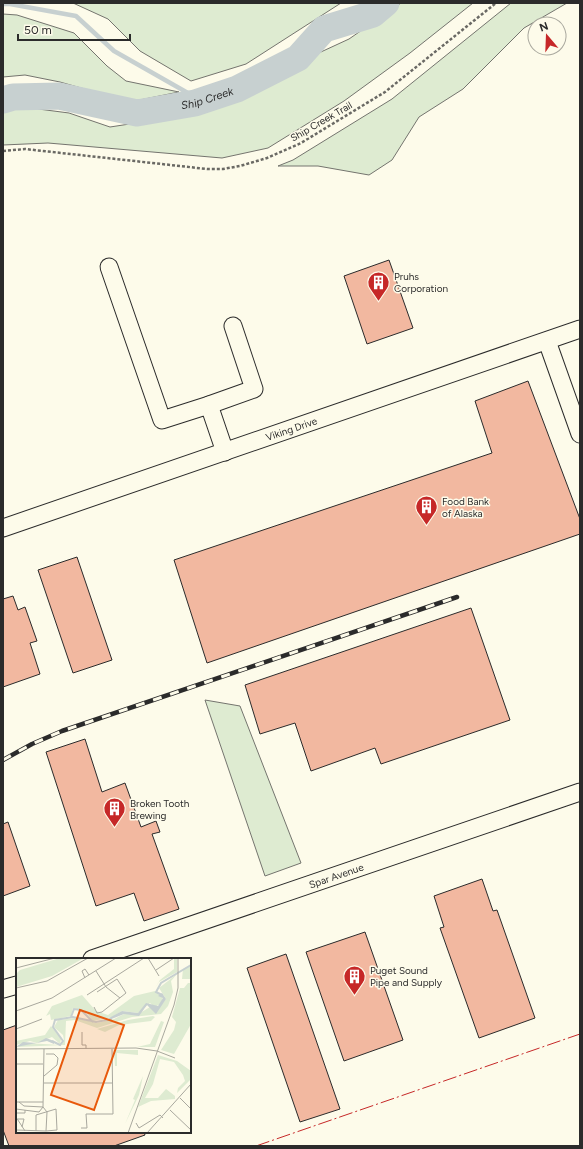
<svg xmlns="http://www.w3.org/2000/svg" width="583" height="1149" font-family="Figtree,sans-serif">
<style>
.green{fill:#deebd1;stroke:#74746e}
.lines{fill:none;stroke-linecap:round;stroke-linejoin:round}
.stream{stroke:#c7d0d0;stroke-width:4.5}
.river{stroke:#c7d0d0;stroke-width:27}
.building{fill:#f2b8a0;stroke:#2b2b2b}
.minor-casing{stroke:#2b2b2b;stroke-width:19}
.path{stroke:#6a6964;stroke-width:2.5;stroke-dasharray:3 2;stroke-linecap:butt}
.minor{stroke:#fdfbea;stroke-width:17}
.rail-casing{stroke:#2b2b2b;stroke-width:4.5}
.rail{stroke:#fdfbea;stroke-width:3;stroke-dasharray:9;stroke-linecap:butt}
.power{stroke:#c62828;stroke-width:1;stroke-dasharray:14 3 2 3;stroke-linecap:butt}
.labels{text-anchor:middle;stroke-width:3;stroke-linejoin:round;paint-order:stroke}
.street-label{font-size:10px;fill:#2b2b2b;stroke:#fdfbea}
.poi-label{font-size:10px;fill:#2b2b2b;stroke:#fdfbea;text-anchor:start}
.water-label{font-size:11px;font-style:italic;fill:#2b2b2b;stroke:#fdfbea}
.inset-river{fill:none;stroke:#c7d0d0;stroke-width:2}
.inset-road{fill:none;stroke:#a9a89e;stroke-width:1}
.view{fill:#e8590c;fill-opacity:0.15;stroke:#e8590c;stroke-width:2}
.inset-edge{fill:none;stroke:#2b2b2b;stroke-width:2}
</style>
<rect width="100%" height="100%" fill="#fdfbea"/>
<path class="green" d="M 73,3 L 341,3 L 246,64 L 191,81 L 140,51 L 108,19 Z
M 401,3 L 473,3 L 410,53 L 344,101 L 268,148 L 222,158 L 48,143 L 3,145 L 3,111 L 23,107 L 69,113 L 110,127 L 182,116 L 256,90 L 310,57 L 349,39 Z
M 511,3 L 567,3 L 524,28 L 463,89 L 419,117 L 392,160 L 369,175 L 318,166 L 278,166 L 293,160 L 392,99 Z
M 3,14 L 17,15 L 74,33 L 107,66 L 126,81 L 179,92 L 130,102 L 60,82 L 25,75 L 3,77 Z
M 205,700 L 240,706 L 301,863 L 265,876 Z"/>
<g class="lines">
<path class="stream" d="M 3,4 L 10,4 L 76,16 L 114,51 L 202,101"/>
<path class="river" id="s1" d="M 3,100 L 13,97 L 59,96 L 137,113 L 195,103 L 237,89 L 298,58 L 324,29 L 373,14 L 386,3"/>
</g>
<path class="building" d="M 389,260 L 413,328 L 367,344 L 344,276 Z
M 528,381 L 580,519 L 580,534 L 207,663 L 174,560 L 492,453 L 475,401 Z
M 77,557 L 112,660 L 73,673 L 38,570 Z
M 13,596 L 18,610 L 25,607 L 37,641 L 30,643 L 40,674 L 3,687 L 3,599 Z
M 471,608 L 510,720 L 381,764 L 375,748 L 311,771 L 295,723 L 260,734 L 245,685 Z
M 85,739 L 102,792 L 125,783 L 141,827 L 156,821 L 160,832 L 152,834 L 179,909 L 144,921 L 134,893 L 96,906 L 46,752 Z
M 8,822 L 30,886 L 3,896 L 3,824 Z
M 482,879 L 493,911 L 497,910 L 535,1018 L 479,1038 L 440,928 L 444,927 L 434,896 Z
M 365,932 L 403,1040 L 344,1061 L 306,952 Z
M 286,954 L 340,1109 L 300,1122 L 247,968 Z
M 17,1025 L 17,1132 L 144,1132 L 145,1135 L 114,1146 L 9,1146 L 3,1130 L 3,1030 Z"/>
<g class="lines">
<defs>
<g id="minor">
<path d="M 109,267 L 162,420 L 209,405 L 225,452"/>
<path d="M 547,341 L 580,434"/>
<path d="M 209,405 L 254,389 L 233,326"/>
<path id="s2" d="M 3,528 L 580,329"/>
<path id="s3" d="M 92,959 L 580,792"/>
<path d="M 3,989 L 17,985"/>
</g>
</defs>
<use href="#minor" class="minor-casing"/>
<path class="path" d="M 3,151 L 25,149 L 207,169 L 223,169 L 240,166 L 267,158 L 301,143 L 385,92 L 496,3"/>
<use href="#minor" class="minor"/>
<defs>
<path id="rail" d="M 3,760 L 32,744 L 62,731 L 457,597"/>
</defs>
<use href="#rail" class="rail-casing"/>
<use href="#rail" class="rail"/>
<path class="power" d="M 256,1146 L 580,1034"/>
</g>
<defs>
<symbol id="building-pin" viewBox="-11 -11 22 30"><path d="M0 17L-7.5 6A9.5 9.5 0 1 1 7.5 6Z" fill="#c62828" stroke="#fdfbea"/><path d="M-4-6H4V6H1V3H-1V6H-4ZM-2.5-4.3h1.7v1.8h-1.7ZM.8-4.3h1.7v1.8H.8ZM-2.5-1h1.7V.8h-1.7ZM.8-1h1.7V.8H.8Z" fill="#fff"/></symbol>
</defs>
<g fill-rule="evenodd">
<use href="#building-pin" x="366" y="270" width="25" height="34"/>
<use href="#building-pin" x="414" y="494" width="25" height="34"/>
<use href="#building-pin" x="102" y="796" width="25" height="34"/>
<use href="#building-pin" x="342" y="964" width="25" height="34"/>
</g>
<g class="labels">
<g class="street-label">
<text transform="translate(321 121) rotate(-30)" y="4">Ship Creek Trail</text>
<text dy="4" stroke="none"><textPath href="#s2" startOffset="305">Viking Drive</textPath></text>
<text dy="4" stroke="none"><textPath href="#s3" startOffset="258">Spar Avenue</textPath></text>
</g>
<g class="poi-label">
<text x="394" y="280">Pruhs<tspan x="394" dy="12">Corporation</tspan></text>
<text x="442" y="505">Food Bank<tspan x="442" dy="12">of Alaska</tspan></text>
<text x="130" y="807">Broken Tooth<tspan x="130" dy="12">Brewing</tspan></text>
<text x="370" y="974">Puget Sound<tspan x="370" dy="12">Pipe and Supply</tspan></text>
</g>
<g class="water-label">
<text dy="4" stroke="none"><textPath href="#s1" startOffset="208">Ship Creek</textPath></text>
</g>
</g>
<g transform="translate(16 958)">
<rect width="175" height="175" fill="#fdfbea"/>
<path d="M 44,0 L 68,0 L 36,18 L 0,29 L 0,16 L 4,12 ZM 158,0 L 161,1 L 161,14 L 143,24 L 139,30 L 144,22 L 158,11 ZM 175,7 L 175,21 L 166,21 L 167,11 ZM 161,16 L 155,23 L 157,34 L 152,48 L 145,56 L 116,59 L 81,70 L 59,62 L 50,63 L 49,87 L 0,89 L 10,85 L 45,87 L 48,82 L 47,77 L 38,69 L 42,62 L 60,60 L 81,65 L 98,61 L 108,56 L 124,55 L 134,49 L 140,53 L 139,55 L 150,41 L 143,30 ZM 172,25 L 175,25 L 175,66 L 158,96 L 145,92 L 158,72 L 160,64 L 156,59 L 164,30 L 168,30 ZM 139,33 L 147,39 L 145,46 L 138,49 L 134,45 L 122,55 L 106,53 L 96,59 L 77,63 L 69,53 L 57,50 L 55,58 L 35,62 L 34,56 L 30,58 L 36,48 L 66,37 L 80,53 L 92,57 L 118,38 ZM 137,58 L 139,59 L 135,63 L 103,67 L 89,74 L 81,71 L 112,62 ZM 145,63 L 148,64 L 139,89 L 121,89 L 134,86 ZM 35,68 L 45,81 L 44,86 L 36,79 L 21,85 L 14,83 L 0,87 L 0,83 L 29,77 ZM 98,92 L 122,92 L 122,97 L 101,95 L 101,108 L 99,108 ZM 142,97 L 161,103 L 175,113 L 175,121 L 161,135 L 162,130 L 169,123 L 167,117 L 158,104 L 144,101 L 137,126 L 129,140 L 142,140 L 150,131 L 159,138 L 159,141 L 135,143 L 122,149 ZM 127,118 L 123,137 L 109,166 L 119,142 L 117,141 Z" fill="#deebd1"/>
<path d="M 146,35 L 150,41 L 140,56 L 131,47 L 123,58 L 108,56 L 93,62 L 93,60 L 106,53 L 122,55 L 130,45 L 142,48 L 147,40 L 142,38 ZM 30,80 L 38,83 L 38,86 L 31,83 L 0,89 L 7,84 L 21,85 Z" fill="#c7d0d0"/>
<path class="inset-river" d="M 146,37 L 140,34 L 145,25 L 175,7M 55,59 L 58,51 L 65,52 L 77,64M 36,83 L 44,87 L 47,83 L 37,69 L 39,62 L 57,59 L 80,64 L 96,61"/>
<path class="inset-road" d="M 132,0 L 143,18M 0,10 L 39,0M 140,12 L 158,0M 80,13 L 90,29 L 104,40M 69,20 L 66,13 L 69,11 L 73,17M 0,30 L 31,23 L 72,0M 71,37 L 128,0M 78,49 L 81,55 L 86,54 L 110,35 L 101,21 L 81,34M 0,53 L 36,40 L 100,0M 0,71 L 26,61M 66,74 L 66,87 L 70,87 L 70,91M 0,91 L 120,90 L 141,93 L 159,100M 0,106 L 27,106M 28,118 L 41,107 L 42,100 L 38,96 L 30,96M 28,125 L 96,125M 164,140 L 175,151M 0,144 L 27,144M 3,144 L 8,148 L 27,149 L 28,91M 0,147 L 0,151 L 23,154 L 27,149 L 31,154 L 30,173 L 0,172M 0,151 L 0,155 L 9,155 L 9,152M 154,152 L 175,172M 0,159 L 9,173M 2,161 L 8,161 L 6,169M 120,165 L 123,170 L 144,157 L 147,160M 65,170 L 71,170 L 70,156 L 97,156 L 96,91M 20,173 L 20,157 L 40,151 L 41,172 L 30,173M 112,175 L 158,47 L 162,30 L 162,0M 131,175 L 175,126"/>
<path class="view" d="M 64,52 L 108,67 L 78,152 L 35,137 Z"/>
<rect width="175" height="175" class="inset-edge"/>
</g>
<rect width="583" height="1149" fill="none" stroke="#2b2b2b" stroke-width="8"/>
<g transform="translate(547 36) rotate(341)"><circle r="19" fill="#fdfbea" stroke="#a9a89e"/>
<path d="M0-3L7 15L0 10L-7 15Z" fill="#c62828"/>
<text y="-6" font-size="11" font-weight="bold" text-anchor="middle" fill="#2b2b2b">N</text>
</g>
<path d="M18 34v6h112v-6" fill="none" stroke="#2b2b2b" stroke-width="2"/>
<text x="24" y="34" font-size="12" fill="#2b2b2b" stroke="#fdfbea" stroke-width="3" paint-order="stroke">50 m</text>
</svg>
